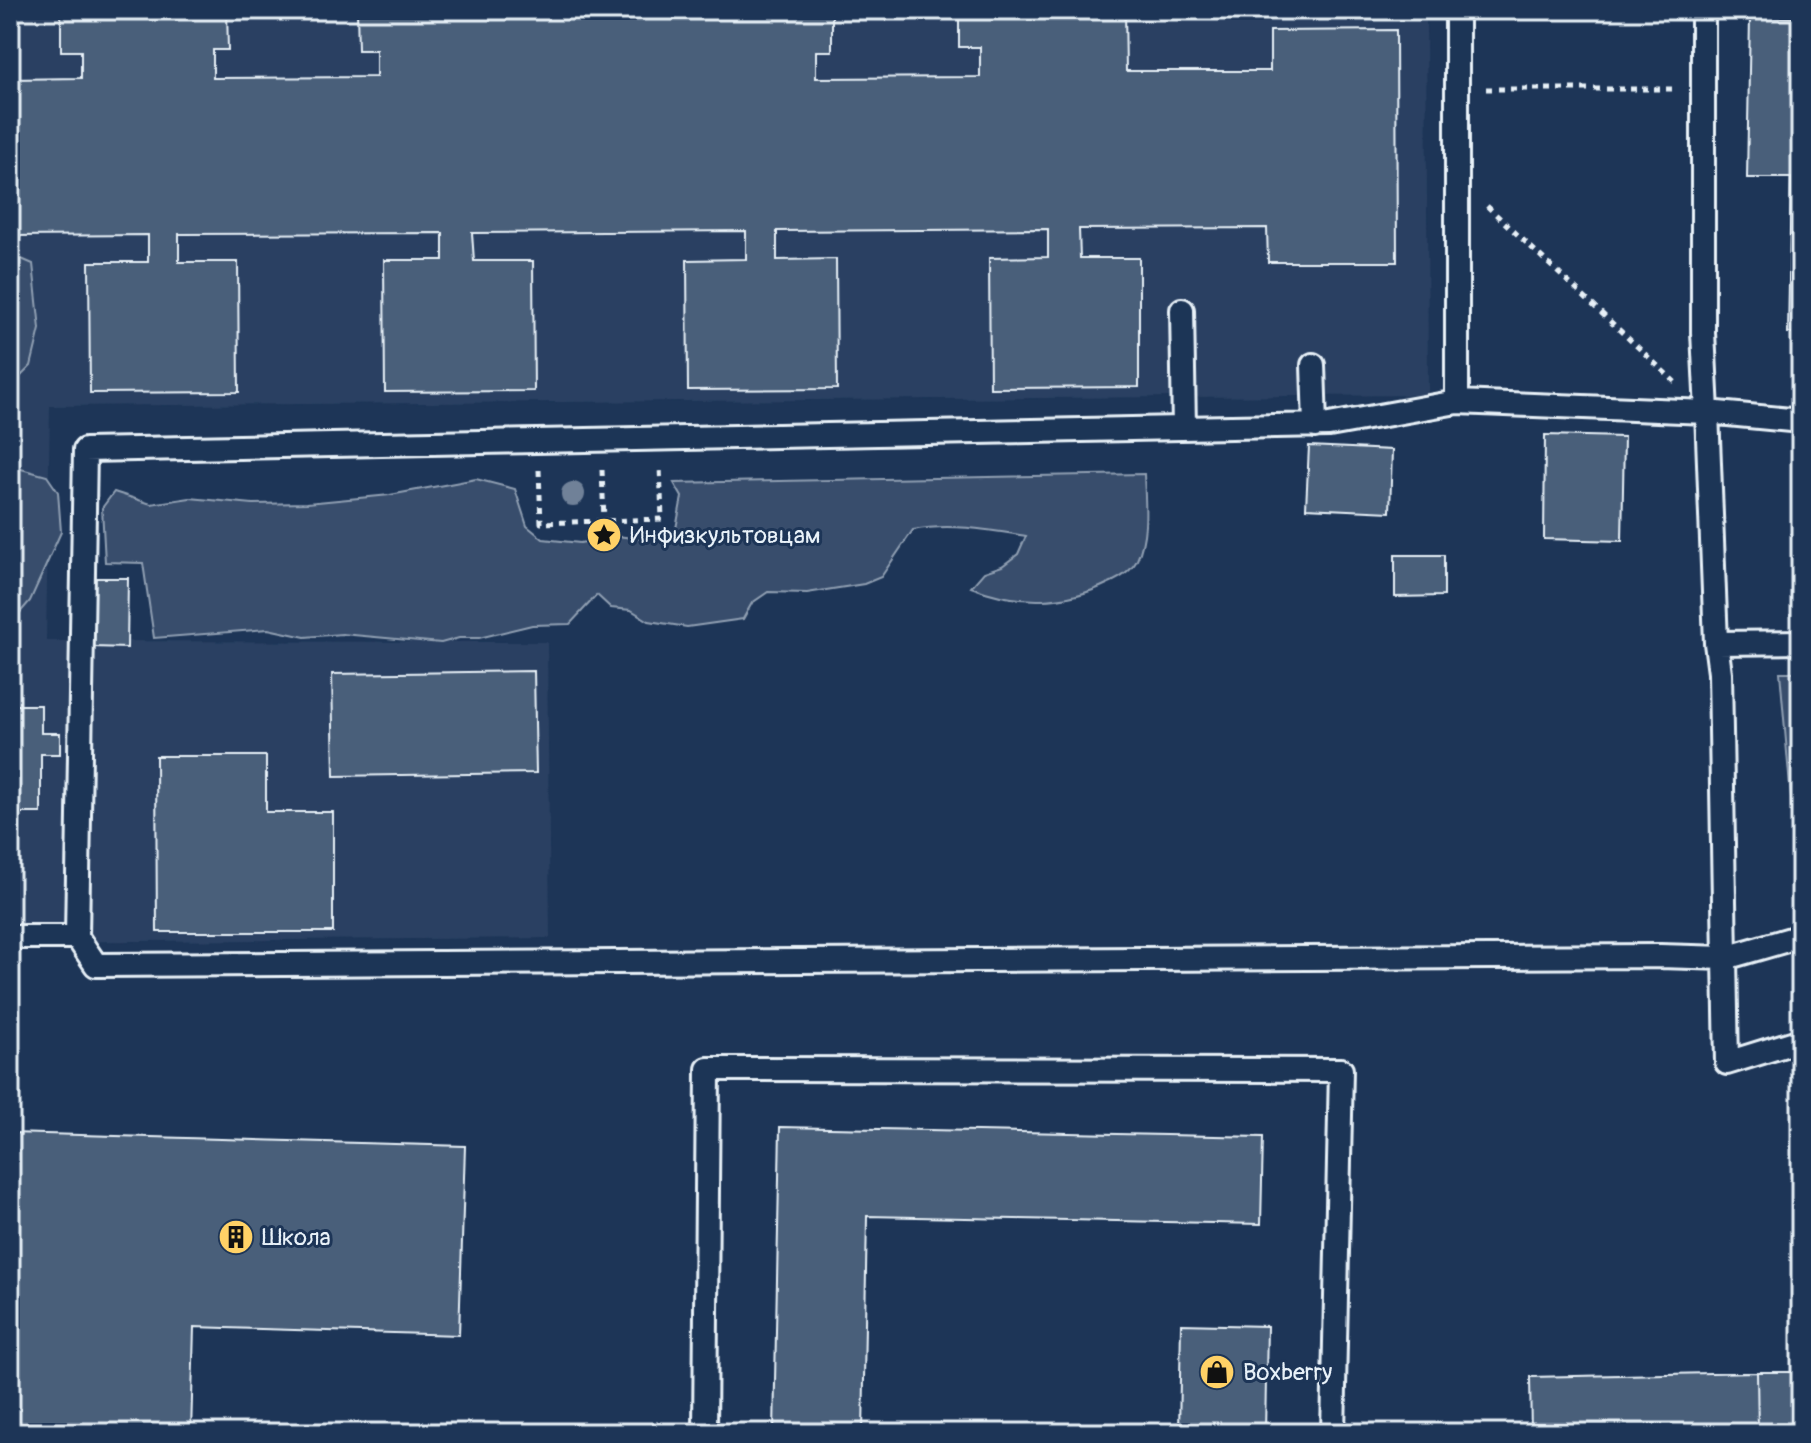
<svg xmlns="http://www.w3.org/2000/svg" width="1811" height="1443" font-family="Pangolin,sans-serif">
<style>
.built{fill:#2a4162}
.green{fill:#374d6c;stroke:#909fb2;stroke-width:2}
.building{fill:#495e7a;stroke:#e8f1f8;stroke-width:2}
.lines{fill:none;stroke-linecap:round;stroke-linejoin:round}
.service-casing{stroke:#e8f1f8;stroke-width:28}
.path{stroke:#e8f1f8;stroke-width:5;stroke-dasharray:6 6;stroke-linecap:butt}
.service{stroke:#1d3557;stroke-width:22}
.tree{fill:#708198}
.labels{text-anchor:middle;stroke-width:6;stroke-linejoin:round;paint-order:stroke}
.poi-label{font-size:24px;fill:#e8f1f8;stroke:#1d3557;text-anchor:start}
</style>
<rect width="100%" height="100%" fill="#1d3557"/>
<filter id="ink" filterUnits="userSpaceOnUse"><feTurbulence type="fractalNoise" baseFrequency=".0125" numOctaves="2"/><feDisplacementMap in="SourceGraphic" scale="16" xChannelSelector="R" yChannelSelector="G"/><feConvolveMatrix kernelMatrix="1 2 1 2 8 2 1 2 1" color-interpolation-filters="sRGB"/></filter>
<g filter="url(#ink)">
<path class="built" d="M 10,10 L 1426,10 L 1428,395 L 50,406 L 46,641 L 547,642 L 550,938 L 10,942 Z"/>
<path class="green" d="M 10,254 L 33,264 L 40,329 L 31,366 L 18,379 L 10,379 Z
M 10,466 L 47,476 L 58,492 L 61,532 L 30,601 L 17,616 L 10,614 Z
M 1144,474 C 1145,502 1149,534 1137,560 C 1131,572 1121,578 1109,583 C 1065,605 1017,605 971,587 L 984,572 L 1002,566 L 1018,554 L 1026,536 C 989,530 951,523 913,530 L 881,577 L 864,584 L 807,593 L 768,592 L 752,603 L 743,619 L 687,627 L 649,621 L 631,610 L 611,608 L 597,595 L 570,624 L 532,625 L 479,638 L 459,638 L 441,643 L 342,634 L 305,637 L 268,629 L 154,638 L 143,563 L 105,562 L 102,508 L 114,492 L 151,504 L 190,498 L 253,504 L 307,503 L 390,495 L 476,479 L 515,489 L 527,526 L 543,539 L 580,543 L 617,536 L 657,541 L 675,534 L 682,497 L 674,483 Z
M 1780,672 L 1801,672 L 1799,891 Z"/>
<path class="building" d="M 61,10 L 227,10 L 228,50 L 213,50 L 213,78 L 376,77 L 376,50 L 358,50 L 357,10 L 832,10 L 832,51 L 816,51 L 816,78 L 980,77 L 980,47 L 959,47 L 959,10 L 1125,10 L 1126,71 L 1270,71 L 1270,31 L 1396,30 L 1397,262 L 1268,262 L 1267,228 L 1079,229 L 1080,258 L 1139,258 L 1139,387 L 990,388 L 989,258 L 1048,257 L 1048,229 L 777,231 L 777,260 L 836,259 L 837,389 L 688,390 L 687,260 L 746,259 L 746,231 L 472,233 L 474,261 L 533,261 L 534,391 L 385,392 L 384,260 L 443,260 L 443,233 L 179,234 L 179,262 L 238,262 L 239,392 L 90,393 L 89,262 L 148,262 L 148,235 L 10,236 L 10,79 L 81,78 L 81,51 L 61,51 Z
M 1750,17 L 1801,18 L 1801,333 L 1788,333 L 1791,178 L 1747,178 Z
M 1545,435 L 1624,437 L 1622,541 L 1544,539 Z
M 1309,446 L 1392,450 L 1390,512 L 1306,508 Z
M 1395,555 L 1444,555 L 1444,596 L 1395,597 Z
M 95,578 L 128,578 L 127,648 L 93,647 Z
M 534,671 L 536,773 L 334,776 L 332,674 Z
M 10,705 L 41,705 L 41,733 L 60,733 L 60,754 L 41,754 L 41,813 L 10,813 Z
M 156,756 L 266,756 L 266,812 L 333,812 L 333,932 L 157,932 Z
M 780,1127 L 1263,1137 L 1261,1224 L 867,1216 L 863,1433 L 774,1433 Z
M 10,1133 L 465,1146 L 459,1335 L 194,1327 L 191,1433 L 21,1433 L 21,1430 L 10,1429 Z
M 1181,1324 L 1267,1326 L 1265,1433 L 1179,1433 Z
M 1757,1372 L 1758,1433 L 1531,1433 L 1530,1377 Z
M 1757,1372 L 1801,1372 L 1801,1433 L 1758,1433 Z"/>
<g class="lines">
<defs>
<path id="service" d="M 1457,10 L 1457,402 L 1707,412 L 1716,643 L 1720,673 L 1725,958 L 1801,936
M 1703,10 L 1703,332 L 1707,412 L 1801,421
M 1182,310 L 1184,428
M 1313,365 L 1315,426
M 1716,643 L 1801,642
M 10,937 L 77,937 L 85,450 L 1329,425 L 1457,402
M 77,937 L 96,965 L 1660,956 L 1725,958 L 1727,1063 L 1801,1040
M 705,1433 L 708,1069 L 1341,1070 L 1333,1433"/>
</defs>
<use href="#service" class="service-casing"/>
<path class="path" d="M 1486,89 L 1676,89
M 1487,206 L 1675,382
M 539,470 L 541,523 L 662,519 L 660,466
M 602,470 L 604,521"/>
<use href="#service" class="service"/>
</g>
<circle class="tree" cx="573" cy="494" r="12"/>
</g>
<defs>
<symbol id="sight-disc" viewBox="-11 -11 22 22"><circle r="9.5" fill="#ffd166" stroke="#1d3557"/><path d="M0-6L1.8-2.2L6-1.7L2.9 1.2L3.7 5.4L0 3.3L-3.7 5.4L-2.9 1.2L-6-1.7L-1.8-2.2Z" fill="#111"/></symbol>
<symbol id="building-disc" viewBox="-11 -11 22 22"><circle r="9.5" fill="#ffd166" stroke="#1d3557"/><path d="M-4-6H4V6H1V3H-1V6H-4ZM-2.5-4.3h1.7v1.8h-1.7ZM.8-4.3h1.7v1.8H.8ZM-2.5-1h1.7V.8h-1.7ZM.8-1h1.7V.8H.8Z" fill="#111"/></symbol>
<symbol id="shop-disc" viewBox="-11 -11 22 22"><circle r="9.5" fill="#ffd166" stroke="#1d3557"/><path d="M-5-2.5h2.3a2.7 3.5 0 0 1 5.4 0H5L5.5 6h-11ZM-1.5-2.5h3a1.5 2.3 0 0 0-3 0Z" fill="#111"/></symbol>
</defs>
<g fill-rule="evenodd">
<use href="#sight-disc" x="584" y="515" width="40" height="40"/>
<use href="#building-disc" x="216" y="1217" width="40" height="40"/>
<use href="#shop-disc" x="1197" y="1352" width="40" height="40"/>
</g>
<g class="labels">
<g class="poi-label">
<text x="630" y="543">Инфизкультовцам</text>
<text x="262" y="1245">Школа</text>
<text x="1243" y="1380">Boxberry</text>
</g>
</g>
<rect width="1811" height="1443" fill="none" stroke="#1d3557" stroke-width="40"/>
<rect x="20" y="20" width="1771" height="1403" fill="none" stroke="#e8f1f8" stroke-width="3" filter="url(#ink)"/>
</svg>
